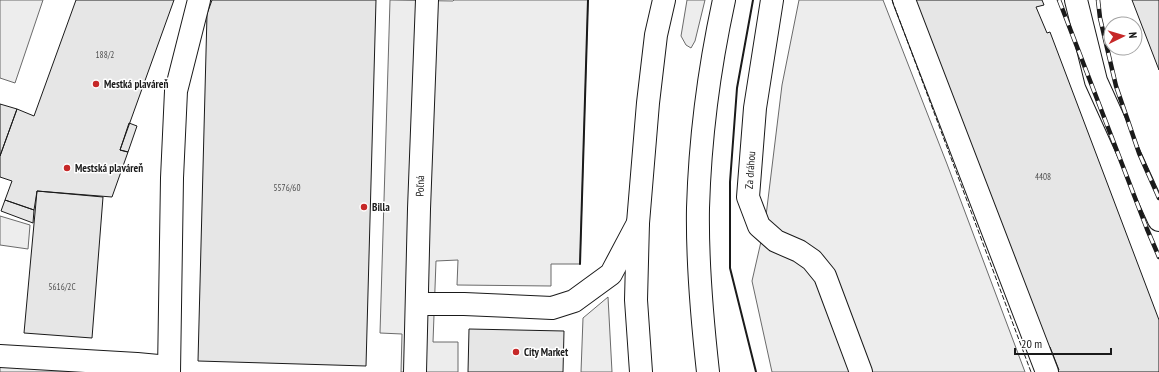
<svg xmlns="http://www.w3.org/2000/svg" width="1159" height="372" font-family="'PT Sans Narrow',sans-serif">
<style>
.built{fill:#ededed;stroke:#6a6a6a}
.building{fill:#e6e6e6;stroke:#1a1a1a}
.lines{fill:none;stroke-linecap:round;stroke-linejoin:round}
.minor-casing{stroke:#1a1a1a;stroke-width:24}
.major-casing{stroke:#1a1a1a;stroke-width:24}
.minor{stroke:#fff;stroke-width:22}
.major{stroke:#fff;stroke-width:22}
.rail-casing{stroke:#1a1a1a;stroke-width:4.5}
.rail{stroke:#fff;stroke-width:3;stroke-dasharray:9;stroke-linecap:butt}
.fence{stroke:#1a1a1a;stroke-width:1;stroke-dasharray:5 2;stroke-linecap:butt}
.wall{stroke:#1a1a1a;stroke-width:2}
.poi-dot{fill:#c62828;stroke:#fff;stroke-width:1.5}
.labels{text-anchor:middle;stroke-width:3;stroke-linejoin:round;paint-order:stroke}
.number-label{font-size:9px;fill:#4d4d4d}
.poi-label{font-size:11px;font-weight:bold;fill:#1a1a1a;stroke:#fff;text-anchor:start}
.street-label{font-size:11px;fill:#1a1a1a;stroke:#fff}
</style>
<rect width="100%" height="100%" fill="#fff"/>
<path class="built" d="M 0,0 L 43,0 L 15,83 L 0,78 Z
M 390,0 L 453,1 L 454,0 L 588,0 L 580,264 L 551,264 L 551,286 L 457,285 L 458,260 L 436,261 L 433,342 L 458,342 L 458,372 L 401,372 L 402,334 L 380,333 Z
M 687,0 L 705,0 L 695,41 L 691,48 L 686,45 L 681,36 Z
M 799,0 L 883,0 L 947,164 L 1025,372 L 772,372 L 752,281 L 765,224 L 782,85 Z
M 0,216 L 30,225 L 28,249 L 0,245 Z
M 608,297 L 612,372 L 581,372 L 583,318 Z
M 0,361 L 135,372 L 0,372 Z"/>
<path class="building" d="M 76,0 L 174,0 L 120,150 L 128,152 L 112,197 L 37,191 L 34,210 L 5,200 L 12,181 L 0,177 L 0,156 L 17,109 L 34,116 Z
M 212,0 L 376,0 L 366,366 L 198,361 L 207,14 Z
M 913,0 L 1042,0 L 1044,5 L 1036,7 L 1047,33 L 1050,32 L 1159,320 L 1159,372 L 1055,372 L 1059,370 L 1050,347 L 1047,348 Z
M 1132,0 L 1159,0 L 1159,70 Z
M 0,104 L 17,109 L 0,156 Z
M 129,123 L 137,126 L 128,152 L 120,150 Z
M 37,191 L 103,197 L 92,338 L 24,333 Z
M 5,200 L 34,210 L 33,223 L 1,211 Z
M 469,329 L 564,331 L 563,372 L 468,372 Z"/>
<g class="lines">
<defs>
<g id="minor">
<path d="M 772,0 L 755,108 L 748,197 L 759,226 L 776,241 L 799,251 L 812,260 L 825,276 L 861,372"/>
<path d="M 904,0 L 1047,372"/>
<path d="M 1076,0 L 1096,81 L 1159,220"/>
<path d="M 417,304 L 464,304 L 552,308 L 574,301 L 611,274 L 638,223"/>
<path d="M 0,356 L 137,364 L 169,367"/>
<path d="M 169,372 L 172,178 L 176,91 L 199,0"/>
<path id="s1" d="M 415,372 L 419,209 L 427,0"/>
</g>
<path id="major" d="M 641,372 L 636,300 L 638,223 L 648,103 L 656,35 L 664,0
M 708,372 C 702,318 697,263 698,208 C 700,138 709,69 724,0"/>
</defs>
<use href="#minor" class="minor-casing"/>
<use href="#major" class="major-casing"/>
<use href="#minor" class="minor"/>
<use href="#major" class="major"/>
<defs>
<path id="rail" d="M 1059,0 L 1147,229 L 1159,257
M 1098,0 L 1100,18 L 1116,86 L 1139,153 L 1159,198"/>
</defs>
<use href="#rail" class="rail-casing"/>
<use href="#rail" class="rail"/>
<path class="fence" d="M 892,0 L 1031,372"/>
<path class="wall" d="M 753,0 L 737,88 L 730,182 L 730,268 L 756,372
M 580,264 L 588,0"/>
</g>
<g class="poi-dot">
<circle cx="96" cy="84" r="4"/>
<circle cx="67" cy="168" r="4"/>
<circle cx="364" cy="207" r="4"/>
<circle cx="516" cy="352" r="4"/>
</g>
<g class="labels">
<g class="number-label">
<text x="105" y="58">188/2</text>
<text x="1043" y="180">4408</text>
<text x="287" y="191">5576/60</text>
<text x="62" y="290">5616/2C</text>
</g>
<g class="poi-label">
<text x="104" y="88">Mestká plaváreň</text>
<text x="75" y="172">Mestská plaváreň</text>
<text x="372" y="211">Billa</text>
<text x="524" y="356">City Market</text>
</g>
<g class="street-label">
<text transform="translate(750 170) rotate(-86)" y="4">Za dráhou</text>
<text dy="4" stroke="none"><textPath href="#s1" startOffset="186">Poľná</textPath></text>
</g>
</g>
<g transform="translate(1123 36) rotate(85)"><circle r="19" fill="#ffffff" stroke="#a3a3a3"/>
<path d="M0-3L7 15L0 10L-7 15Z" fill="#c62828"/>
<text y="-6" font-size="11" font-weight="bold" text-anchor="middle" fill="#1a1a1a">N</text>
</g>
<path d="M1015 348v6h96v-6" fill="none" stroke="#1a1a1a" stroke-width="2"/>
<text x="1021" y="348" font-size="12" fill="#1a1a1a" stroke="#ffffff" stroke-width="3" paint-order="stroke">20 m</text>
</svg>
